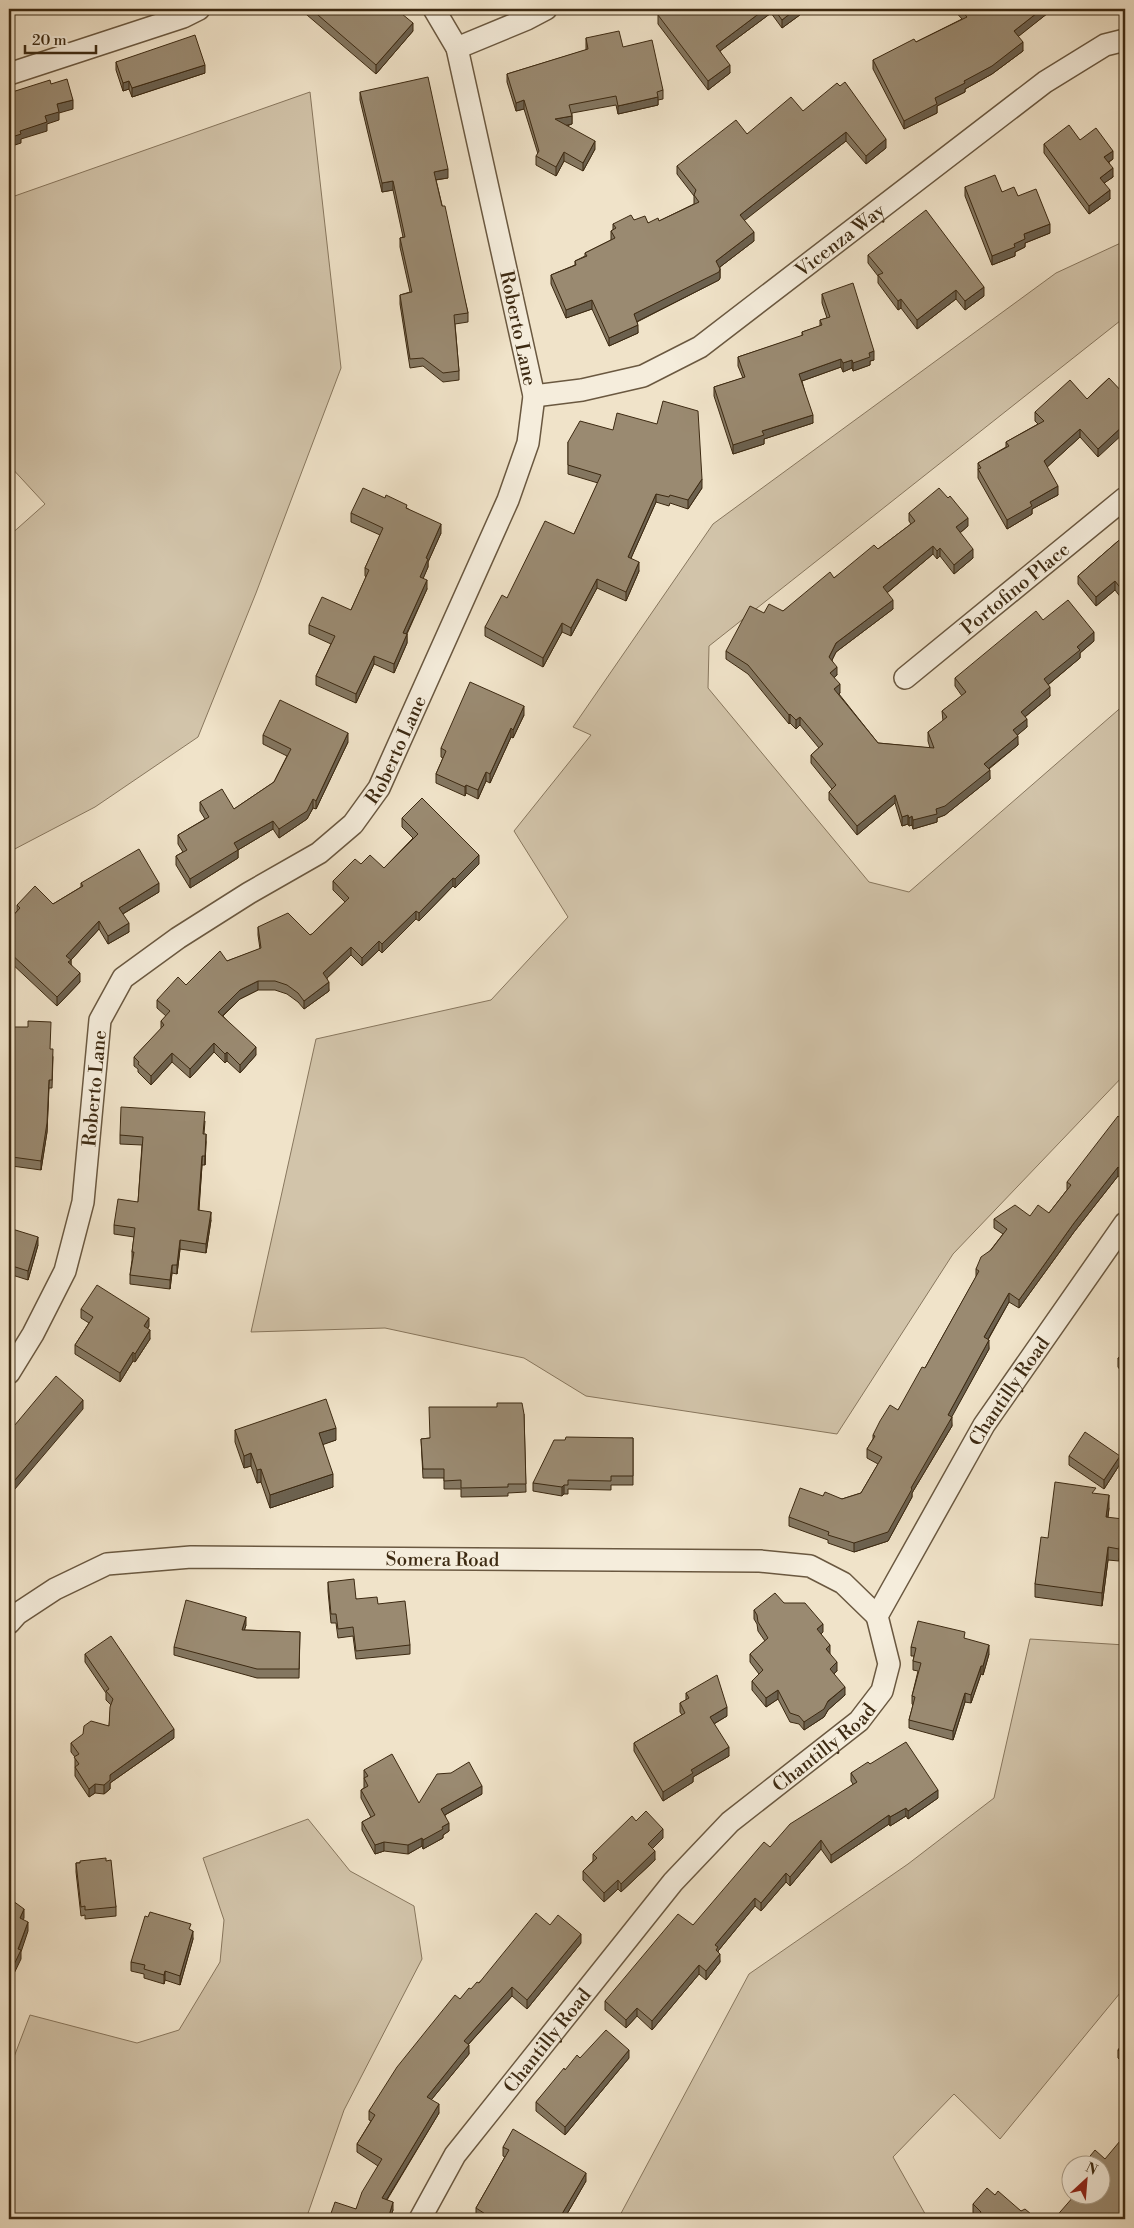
<svg xmlns="http://www.w3.org/2000/svg" width="1134" height="2228" font-family="'Libre Bodoni',serif">
<style>
.green{fill:#d2c4aa;stroke:#88775e}
.lines{fill:none;stroke-linecap:round;stroke-linejoin:round}
.minor-casing{stroke:#6a5840;stroke-width:24}
.minor{stroke:#f5eddc;stroke-width:21}
.wall{fill:#847761;stroke:#3d2a12}
.shaded-wall{fill:#6c614f;stroke:#3d2a12}
.building{fill:#9a8a71;stroke:#3d2a12}
.labels{text-anchor:middle;stroke-width:5;stroke-linejoin:round;paint-order:stroke}
.street-label{font-size:19px;fill:#3d2a12;stroke:#f5eddc}
</style>
<rect width="100%" height="100%" fill="#f0e3c9"/>
<filter id="stains"><feTurbulence type="fractalNoise" baseFrequency=".004" numOctaves="4"/><feColorMatrix values="0 0 0 0 .2 0 0 0 0 .09 0 0 0 0 .02 0 0 0 .5 -.17"/></filter>
<radialGradient id="worn" r=".72"><stop offset=".6" stop-color="#630" stop-opacity="0"/><stop offset="1" stop-color="#630" stop-opacity=".3"/></radialGradient>
<path class="green" d="M 310,92 L 341,368 L 256,593 L 198,737 L 95,807 L 9,852 L 9,536 L 45,504 L 9,465 L 9,198 Z
M 1125,241 L 1125,317 L 709,646 L 708,688 L 869,882 L 909,892 L 1125,704 L 1125,1074 L 953,1254 L 837,1434 L 586,1396 L 524,1358 L 385,1328 L 251,1332 L 316,1039 L 491,1000 L 568,917 L 514,831 L 591,735 L 573,727 L 713,524 L 1056,273 Z
M 1030,1639 L 1125,1645 L 1125,1987 L 1000,2139 L 954,2094 L 893,2157 L 928,2219 L 618,2219 L 749,1974 L 908,1864 L 994,1798 Z
M 308,1819 L 350,1871 L 414,1906 L 422,1959 L 344,2110 L 306,2219 L 9,2219 L 9,2070 L 30,2015 L 137,2043 L 179,2030 L 220,1962 L 224,1920 L 203,1858 Z"/>
<g class="lines">
<defs>
<g id="minor">
<path d="M 457,48 L 527,19 L 546,9"/>
<path d="M 9,74 L 183,17 L 199,9"/>
<path id="s1" d="M 534,396 L 582,390 L 643,376 L 700,347 L 1045,82 L 1105,45 L 1125,40"/>
<path id="s2" d="M 905,678 L 1125,498"/>
<path id="s3" d="M 9,1373 L 33,1334 L 65,1271 L 83,1202 L 100,1020 L 123,978 L 178,938 L 249,893 L 319,853 L 353,824 L 379,788 L 508,500 L 528,443 L 534,396 L 457,48 L 434,9"/>
<path id="s4" d="M 9,1623 L 17,1614 L 55,1589 L 107,1564 L 191,1557 L 760,1561 L 810,1566 L 843,1583 L 877,1616"/>
<path id="s5" d="M 420,2219 L 455,2155 L 673,1882 L 730,1822 L 859,1721 L 882,1691 L 889,1664 L 877,1616 L 984,1425 L 1125,1223"/>
</g>
</defs>
<use href="#minor" class="minor-casing"/>
<use href="#minor" class="minor"/>
</g>
<path class="wall" d="M 300,9 L 396,9 L 413,31 L 376,74 Z
M 667,9 L 808,9 L 782,28 L 771,13 L 720,51 L 730,73 L 708,90 L 658,24 L 658,15 Z
M 953,9 L 1048,9 L 1048,13 L 1018,36 L 1023,51 L 992,74 L 965,89 L 965,92 L 937,106 L 937,113 L 904,129 L 873,69 L 873,60 L 916,42 L 962,19 Z
M 586,38 L 623,47 L 663,90 L 663,99 L 658,100 L 658,105 L 618,114 L 616,105 L 572,113 L 572,124 L 567,126 L 595,149 L 583,171 L 564,161 L 556,176 L 536,165 L 536,156 L 538,154 L 524,109 L 516,111 L 507,82 L 507,74 L 586,50 Z
M 116,62 L 205,73 L 132,97 L 129,89 L 123,91 L 116,70 Z
M 1124,80 L 1125,80 L 1125,98 L 1124,89 Z
M 360,92 L 448,178 L 436,180 L 468,313 L 468,322 L 455,324 L 459,371 L 459,380 L 443,382 L 423,366 L 410,368 L 400,304 L 400,295 L 410,292 L 400,247 L 400,238 L 403,237 L 393,190 L 382,192 L 360,100 Z
M 803,111 L 886,148 L 866,164 L 846,141 L 744,220 L 754,241 L 720,267 L 720,278 L 719,280 L 637,322 L 638,333 L 609,346 L 592,309 L 566,318 L 551,284 L 551,275 L 575,265 L 575,261 L 585,256 L 585,253 L 611,240 L 611,231 L 613,230 L 613,224 L 634,220 L 648,223 L 659,221 L 694,204 L 694,196 L 677,174 L 677,166 L 747,134 Z
M 1080,140 L 1113,159 L 1109,162 L 1113,177 L 1104,183 L 1110,199 L 1089,214 L 1044,153 L 1044,144 Z
M 965,187 L 1002,192 L 1018,196 L 1050,233 L 1025,243 L 1025,247 L 1015,252 L 1015,256 L 992,265 L 965,196 Z
M 868,255 L 984,296 L 965,310 L 956,299 L 917,329 L 901,308 L 898,310 L 878,283 L 878,276 L 868,263 Z
M 822,294 L 874,360 L 870,361 L 870,365 L 853,371 L 852,368 L 843,372 L 841,367 L 802,381 L 813,423 L 764,439 L 764,444 L 733,454 L 714,396 L 714,387 L 743,378 L 738,366 L 738,357 L 802,336 L 802,332 L 820,326 L 820,320 L 827,318 L 822,303 Z
M 1109,378 L 1098,457 L 1080,437 L 1047,467 L 1058,495 L 1032,509 L 1032,514 L 1007,529 L 978,478 L 978,463 L 1006,447 L 1006,442 L 1038,424 L 1035,421 L 1035,412 L 1087,399 Z
M 568,442 L 702,488 L 688,509 L 670,503 L 669,506 L 656,502 L 631,558 L 639,571 L 626,601 L 597,588 L 571,636 L 562,632 L 543,667 L 485,636 L 485,627 L 507,598 L 574,534 L 598,483 L 568,474 Z
M 407,508 L 441,533 L 428,562 L 428,567 L 423,578 L 427,589 L 407,634 L 407,643 L 394,673 L 374,664 L 356,703 L 316,685 L 316,676 L 331,644 L 309,634 L 309,625 L 351,610 L 366,577 L 365,576 L 365,568 L 380,535 L 351,522 L 351,513 Z
M 909,513 L 968,526 L 960,533 L 973,558 L 954,574 L 940,556 L 937,559 L 933,554 L 887,593 L 893,609 L 836,652 L 832,660 L 837,675 L 834,678 L 840,693 L 839,694 L 878,743 L 930,748 L 928,741 L 928,732 L 943,721 L 942,711 L 962,696 L 955,686 L 955,678 L 1043,620 L 1094,641 L 1080,653 L 1080,658 L 1048,685 L 1050,696 L 1025,717 L 1027,727 L 1017,735 L 1018,745 L 989,769 L 990,779 L 945,815 L 937,818 L 937,822 L 913,829 L 912,825 L 909,826 L 908,824 L 902,826 L 895,803 L 857,835 L 829,800 L 829,792 L 832,789 L 811,763 L 811,755 L 819,748 L 800,725 L 796,729 L 790,723 L 789,724 L 748,674 L 726,659 L 726,651 L 764,613 L 783,611 L 878,549 L 911,524 L 909,521 Z
M 1125,535 L 1125,603 L 1115,590 L 1096,606 L 1078,584 L 1078,576 Z
M 524,715 L 513,738 L 511,737 L 490,783 L 486,781 L 478,799 L 466,793 L 465,796 L 436,783 L 436,774 L 443,758 L 441,757 L 441,748 Z
M 263,735 L 348,742 L 316,809 L 313,808 L 307,819 L 279,838 L 273,829 L 238,850 L 238,858 L 190,888 L 176,865 L 176,856 L 183,852 L 178,844 L 178,835 L 205,819 L 200,811 L 200,802 L 234,809 L 274,782 L 287,756 L 263,744 Z
M 402,818 L 479,864 L 455,888 L 453,886 L 419,921 L 416,919 L 382,953 L 379,950 L 362,966 L 351,955 L 327,978 L 329,991 L 304,1009 L 298,1002 L 287,994 L 275,990 L 258,990 L 240,999 L 223,1016 L 256,1055 L 240,1073 L 227,1061 L 225,1063 L 214,1052 L 190,1078 L 172,1062 L 151,1085 L 138,1072 L 138,1069 L 134,1066 L 134,1057 L 161,1029 L 161,1021 L 166,1016 L 157,1008 L 157,1000 L 186,985 L 227,961 L 260,949 L 258,935 L 258,927 L 310,935 L 312,934 L 345,902 L 333,890 L 333,881 L 361,864 L 384,868 L 413,838 L 402,827 Z
M 81,883 L 159,892 L 123,914 L 129,932 L 108,944 L 99,929 L 71,960 L 71,964 L 80,982 L 57,1006 L 9,961 L 9,920 L 17,911 L 17,905 L 53,904 L 81,887 Z
M 9,1030 L 50,1049 L 53,1057 L 52,1088 L 49,1088 L 47,1132 L 41,1170 L 12,1166 Z
M 205,1121 L 204,1134 L 206,1142 L 205,1165 L 202,1165 L 199,1210 L 211,1220 L 206,1253 L 180,1249 L 177,1274 L 172,1273 L 170,1289 L 130,1284 L 130,1275 L 132,1260 L 132,1252 L 134,1237 L 114,1234 L 114,1225 L 138,1202 L 142,1145 L 120,1144 L 120,1135 Z
M 1125,1122 L 1125,1179 L 1124,1180 L 1118,1176 L 1074,1232 L 1019,1308 L 1009,1302 L 988,1340 L 989,1349 L 951,1417 L 952,1426 L 912,1493 L 912,1497 L 888,1541 L 854,1552 L 828,1543 L 828,1540 L 789,1526 L 789,1517 L 823,1496 L 842,1499 L 861,1493 L 878,1464 L 867,1458 L 867,1449 L 873,1439 L 873,1435 L 898,1410 L 925,1368 L 976,1277 L 976,1269 L 1003,1234 L 994,1228 L 994,1219 L 1030,1216 L 1049,1213 L 1067,1190 L 1067,1182 Z
M 9,1228 L 38,1245 L 28,1280 L 9,1274 Z
M 81,1309 L 149,1326 L 147,1329 L 150,1339 L 135,1362 L 133,1361 L 120,1382 L 75,1354 L 75,1345 L 89,1323 L 81,1318 Z
M 1125,1353 L 1125,1377 L 1118,1367 L 1118,1358 Z
M 524,1414 L 526,1492 L 508,1493 L 508,1496 L 461,1497 L 461,1489 L 444,1489 L 444,1478 L 423,1478 L 421,1439 L 430,1438 Z
M 235,1430 L 336,1440 L 323,1444 L 333,1487 L 270,1508 L 261,1482 L 257,1483 L 251,1466 L 244,1468 L 235,1442 Z
M 633,1438 L 633,1485 L 611,1485 L 611,1490 L 568,1489 L 568,1494 L 564,1494 L 562,1496 L 533,1491 L 533,1483 L 565,1440 Z
M 1069,1456 L 1120,1464 L 1104,1489 L 1069,1465 Z
M 1096,1494 L 1109,1508 L 1108,1517 L 1123,1532 L 1119,1561 L 1108,1560 L 1102,1606 L 1035,1597 L 1035,1584 L 1048,1538 Z
M 328,1582 L 356,1599 L 378,1604 L 410,1645 L 410,1654 L 356,1659 L 353,1636 L 338,1638 L 336,1623 L 331,1623 L 328,1591 Z
M 784,1603 L 823,1632 L 821,1634 L 837,1671 L 834,1674 L 845,1695 L 828,1710 L 824,1717 L 804,1730 L 799,1724 L 790,1722 L 778,1699 L 766,1707 L 752,1690 L 752,1681 L 759,1674 L 750,1662 L 750,1654 L 765,1641 L 758,1631 L 757,1624 L 754,1619 L 754,1610 Z
M 246,1625 L 244,1630 L 300,1632 L 299,1678 L 257,1678 L 174,1655 L 174,1647 Z
M 965,1639 L 989,1654 L 983,1675 L 981,1674 L 971,1703 L 965,1702 L 953,1740 L 909,1728 L 909,1720 L 913,1705 L 912,1704 L 912,1696 L 918,1671 L 913,1670 L 913,1661 L 914,1656 L 911,1656 L 911,1647 Z
M 85,1654 L 174,1738 L 110,1783 L 110,1789 L 104,1794 L 95,1793 L 89,1797 L 75,1776 L 75,1757 L 71,1752 L 71,1743 L 109,1726 L 111,1705 L 106,1700 L 106,1693 L 85,1662 Z
M 686,1693 L 727,1716 L 714,1724 L 729,1756 L 693,1777 L 693,1782 L 663,1801 L 634,1751 L 634,1743 L 682,1715 L 680,1712 L 680,1703 L 686,1700 Z
M 870,1764 L 938,1798 L 908,1819 L 906,1816 L 890,1826 L 889,1824 L 831,1863 L 821,1849 L 790,1886 L 786,1882 L 761,1911 L 755,1906 L 718,1951 L 720,1962 L 706,1980 L 699,1974 L 652,2030 L 637,2016 L 626,2028 L 605,2010 L 605,2001 L 693,1925 L 853,1784 L 851,1781 L 851,1773 Z
M 364,1770 L 419,1803 L 482,1794 L 445,1815 L 449,1831 L 443,1835 L 443,1838 L 423,1849 L 422,1846 L 408,1854 L 384,1851 L 375,1854 L 362,1830 L 362,1822 L 371,1817 L 361,1798 L 361,1790 L 364,1788 Z
M 636,1821 L 663,1838 L 652,1848 L 655,1860 L 621,1892 L 618,1889 L 604,1902 L 583,1880 L 583,1871 L 593,1861 L 593,1854 Z
M 106,1861 L 116,1907 L 116,1916 L 85,1919 L 85,1915 L 81,1916 L 76,1872 L 76,1863 Z
M 550,1925 L 581,1943 L 527,2009 L 512,1996 L 468,2045 L 469,2054 L 431,2100 L 439,2113 L 387,2200 L 393,2210 L 390,2219 L 329,2219 L 356,2209 L 378,2166 L 357,2152 L 357,2144 L 371,2121 L 369,2120 L 369,2111 L 460,1999 L 471,1989 Z
M 191,1930 L 193,1939 L 180,1985 L 165,1980 L 164,1984 L 144,1978 L 144,1974 L 131,1971 L 131,1962 Z
M 1125,2041 L 1125,2070 L 1121,2066 L 1121,2061 L 1118,2058 L 1118,2050 Z
M 629,2058 L 565,2135 L 536,2111 L 536,2102 L 565,2070 Z
M 503,2147 L 586,2181 L 564,2219 L 480,2219 L 476,2217 L 476,2208 L 505,2157 L 503,2156 Z
M 1072,2179 L 1072,2192 L 1069,2190 L 1069,2182 Z
M 995,2195 L 1021,2211 L 1037,2219 L 980,2219 L 973,2213 L 973,2204 Z"/>
<path class="shaded-wall" d="M 765,9 L 771,9 L 771,13 L 716,54 L 716,46 Z
M 796,9 L 808,9 L 782,28 L 782,20 Z
M 1042,9 L 1048,9 L 1048,13 L 1014,40 L 1014,31 Z
M 413,23 L 413,31 L 376,74 L 376,65 Z
M 1023,42 L 1023,51 L 992,74 L 965,89 L 965,92 L 937,106 L 937,113 L 904,129 L 904,121 L 935,98 L 964,81 Z
M 205,65 L 205,73 L 132,97 L 132,88 Z
M 730,65 L 730,73 L 708,90 L 708,81 Z
M 129,81 L 129,89 L 123,91 L 123,83 Z
M 658,97 L 658,105 L 618,114 L 618,106 Z
M 73,100 L 73,109 L 59,113 L 59,120 L 47,124 L 47,131 L 21,139 L 21,143 L 9,147 L 9,138 L 45,116 L 57,104 Z
M 524,100 L 524,109 L 516,111 L 516,103 Z
M 572,116 L 572,124 L 555,128 L 555,119 Z
M 846,132 L 846,141 L 740,224 L 740,215 Z
M 886,139 L 886,148 L 866,164 L 866,156 Z
M 595,141 L 595,149 L 583,171 L 583,163 Z
M 1113,151 L 1113,159 L 1104,165 L 1104,157 Z
M 564,152 L 564,161 L 556,176 L 556,167 Z
M 1113,168 L 1113,177 L 1100,186 L 1100,178 Z
M 448,169 L 448,178 L 434,180 L 434,172 Z
M 393,181 L 393,190 L 382,192 L 382,183 Z
M 1110,190 L 1110,199 L 1089,214 L 1089,206 Z
M 1050,224 L 1050,233 L 1025,243 L 1025,247 L 1015,252 L 1015,256 L 992,265 L 992,256 L 1014,244 L 1024,234 Z
M 754,232 L 754,241 L 716,270 L 716,261 Z
M 720,269 L 720,278 L 719,280 L 634,323 L 634,314 Z
M 984,287 L 984,296 L 965,310 L 965,301 Z
M 956,290 L 956,299 L 917,329 L 917,320 Z
M 901,299 L 901,308 L 898,310 L 898,301 Z
M 592,300 L 592,309 L 566,318 L 566,310 Z
M 638,325 L 638,333 L 609,346 L 609,338 Z
M 874,351 L 874,360 L 870,361 L 870,365 L 853,371 L 853,363 L 869,353 Z
M 841,359 L 841,367 L 799,382 L 799,374 Z
M 852,360 L 852,368 L 843,372 L 843,363 Z
M 813,415 L 813,423 L 764,439 L 764,444 L 733,454 L 733,445 L 762,431 Z
M 1125,424 L 1125,432 L 1098,457 L 1098,449 Z
M 1080,429 L 1080,437 L 1044,470 L 1044,461 Z
M 702,479 L 702,488 L 688,509 L 688,500 Z
M 1058,486 L 1058,495 L 1032,509 L 1032,514 L 1007,529 L 1007,520 L 1030,502 Z
M 656,494 L 656,502 L 628,565 L 628,557 Z
M 968,518 L 968,526 L 956,536 L 956,527 Z
M 441,524 L 441,533 L 428,562 L 428,567 L 420,586 L 420,577 L 426,558 Z
M 933,546 L 933,554 L 883,596 L 883,587 Z
M 940,548 L 940,556 L 937,559 L 937,551 Z
M 973,549 L 973,558 L 954,574 L 954,565 Z
M 639,562 L 639,571 L 626,601 L 626,592 Z
M 597,579 L 597,588 L 571,636 L 571,628 Z
M 427,580 L 427,589 L 403,641 L 403,633 Z
M 1115,581 L 1115,590 L 1096,606 L 1096,597 Z
M 893,600 L 893,609 L 836,652 L 829,666 L 829,657 L 836,643 Z
M 562,623 L 562,632 L 543,667 L 543,658 Z
M 1094,632 L 1094,641 L 1080,653 L 1080,658 L 1044,688 L 1044,679 L 1077,647 Z
M 407,634 L 407,643 L 394,673 L 394,664 Z
M 374,656 L 374,664 L 356,703 L 356,694 Z
M 837,667 L 837,675 L 830,681 L 830,673 Z
M 840,684 L 840,693 L 834,698 L 834,689 Z
M 1050,687 L 1050,696 L 1021,720 L 1021,712 Z
M 524,706 L 524,715 L 513,738 L 513,730 Z
M 790,714 L 790,723 L 789,724 L 789,715 Z
M 800,717 L 800,725 L 796,729 L 796,720 Z
M 1027,719 L 1027,727 L 1013,739 L 1013,730 Z
M 511,728 L 511,737 L 490,783 L 490,774 Z
M 348,733 L 348,742 L 316,809 L 316,801 Z
M 1018,736 L 1018,745 L 984,772 L 984,764 Z
M 990,770 L 990,779 L 945,815 L 937,818 L 937,822 L 913,829 L 913,820 L 936,809 Z
M 486,772 L 486,781 L 478,799 L 478,790 Z
M 466,785 L 466,793 L 465,796 L 465,787 Z
M 895,795 L 895,803 L 857,835 L 857,826 Z
M 313,799 L 313,808 L 307,819 L 279,838 L 279,829 Z
M 908,815 L 908,824 L 902,826 L 902,817 Z
M 912,816 L 912,825 L 909,826 L 909,818 Z
M 273,821 L 273,829 L 238,850 L 238,858 L 190,888 L 190,879 L 234,843 Z
M 479,855 L 479,864 L 455,888 L 455,879 Z
M 453,878 L 453,886 L 419,921 L 419,913 Z
M 159,883 L 159,892 L 119,916 L 119,908 Z
M 416,911 L 416,919 L 382,953 L 382,944 Z
M 99,921 L 99,929 L 71,960 L 71,968 L 66,956 Z
M 129,923 L 129,932 L 108,944 L 108,936 Z
M 379,941 L 379,950 L 362,966 L 362,958 Z
M 351,947 L 351,955 L 323,982 L 323,973 Z
M 80,973 L 80,982 L 57,1006 L 57,997 Z
M 258,981 L 258,990 L 240,999 L 218,1020 L 218,1012 L 240,990 Z
M 329,982 L 329,991 L 304,1009 L 304,1001 Z
M 214,1043 L 214,1052 L 190,1078 L 190,1069 Z
M 256,1047 L 256,1055 L 240,1073 L 240,1065 Z
M 227,1052 L 227,1061 L 225,1063 L 225,1054 Z
M 172,1053 L 172,1062 L 151,1085 L 151,1076 Z
M 49,1080 L 47,1132 L 41,1170 L 41,1161 Z
M 206,1134 L 206,1142 L 205,1165 L 205,1156 Z
M 202,1156 L 202,1165 L 198,1218 L 198,1210 Z
M 12,1157 L 12,1166 L 9,1191 L 9,1182 Z
M 1118,1167 L 1118,1176 L 1074,1232 L 1019,1308 L 1019,1300 L 1074,1223 Z
M 1125,1170 L 1125,1179 L 1124,1180 L 1124,1172 Z
M 211,1212 L 211,1220 L 206,1253 L 206,1244 Z
M 38,1237 L 38,1245 L 28,1280 L 28,1271 Z
M 180,1240 L 180,1249 L 177,1274 L 177,1265 Z
M 172,1265 L 172,1273 L 170,1289 L 170,1280 Z
M 1009,1293 L 1009,1302 L 984,1346 L 984,1337 Z
M 149,1318 L 149,1326 L 144,1335 L 144,1326 Z
M 150,1330 L 150,1339 L 135,1362 L 135,1354 Z
M 989,1340 L 989,1349 L 949,1422 L 952,1417 L 952,1426 L 912,1493 L 912,1497 L 888,1541 L 854,1552 L 854,1543 L 911,1488 L 948,1415 Z
M 133,1352 L 133,1361 L 120,1382 L 120,1373 Z
M 83,1400 L 83,1409 L 9,1496 L 9,1487 Z
M 336,1428 L 336,1440 L 319,1446 L 319,1433 Z
M 251,1453 L 251,1466 L 244,1468 L 244,1456 Z
M 1120,1456 L 1120,1464 L 1104,1489 L 1104,1480 Z
M 261,1469 L 261,1482 L 257,1483 L 257,1470 Z
M 333,1474 L 333,1487 L 270,1508 L 270,1495 Z
M 564,1485 L 564,1494 L 562,1496 L 562,1487 Z
M 1109,1495 L 1109,1508 L 1106,1530 L 1106,1517 Z
M 12,1506 L 12,1515 L 9,1520 L 9,1511 Z
M 1123,1519 L 1123,1532 L 1119,1561 L 1119,1549 Z
M 1108,1547 L 1108,1560 L 1102,1606 L 1102,1593 Z
M 246,1617 L 246,1625 L 242,1638 L 242,1630 Z
M 823,1624 L 823,1632 L 817,1638 L 817,1629 Z
M 830,1645 L 830,1654 L 826,1649 Z
M 989,1645 L 989,1654 L 983,1675 L 983,1666 Z
M 837,1662 L 837,1671 L 830,1677 L 830,1669 Z
M 981,1666 L 981,1674 L 971,1703 L 971,1695 Z
M 845,1687 L 845,1695 L 828,1710 L 824,1717 L 804,1730 L 804,1722 Z
M 778,1690 L 778,1699 L 766,1707 L 766,1698 Z
M 965,1693 L 965,1702 L 953,1740 L 953,1731 Z
M 727,1707 L 727,1716 L 710,1726 L 710,1717 Z
M 174,1729 L 174,1738 L 110,1783 L 110,1789 L 104,1794 L 104,1785 L 110,1775 Z
M 729,1747 L 729,1756 L 693,1777 L 693,1782 L 663,1801 L 663,1792 L 691,1770 Z
M 95,1784 L 95,1793 L 89,1797 L 89,1789 Z
M 482,1786 L 482,1794 L 441,1817 L 441,1809 Z
M 938,1790 L 938,1798 L 908,1819 L 908,1811 Z
M 906,1808 L 906,1816 L 890,1826 L 890,1817 Z
M 889,1815 L 889,1824 L 831,1863 L 831,1855 Z
M 449,1823 L 449,1831 L 443,1835 L 443,1838 L 423,1849 L 423,1840 L 442,1827 Z
M 663,1829 L 663,1838 L 648,1853 L 648,1844 Z
M 422,1838 L 422,1846 L 408,1854 L 408,1845 Z
M 821,1840 L 821,1849 L 790,1886 L 790,1877 Z
M 384,1842 L 384,1851 L 375,1854 L 375,1845 Z
M 655,1851 L 655,1860 L 621,1892 L 621,1884 Z
M 786,1873 L 786,1882 L 761,1911 L 761,1903 Z
M 618,1880 L 618,1889 L 604,1902 L 604,1893 Z
M 755,1898 L 755,1906 L 718,1951 L 718,1956 L 716,1958 L 715,1945 Z
M 24,1909 L 24,1918 L 20,1927 L 20,1918 Z
M 28,1922 L 28,1931 L 21,1952 L 21,1959 L 9,1984 L 9,1975 Z
M 193,1931 L 193,1939 L 180,1985 L 180,1976 Z
M 581,1934 L 581,1943 L 527,2009 L 527,2000 Z
M 720,1954 L 720,1962 L 706,1980 L 706,1971 Z
M 699,1965 L 699,1974 L 652,2030 L 652,2021 Z
M 165,1971 L 165,1980 L 164,1984 L 164,1975 Z
M 512,1987 L 512,1996 L 464,2049 L 464,2041 Z
M 637,2008 L 637,2016 L 626,2028 L 626,2020 Z
M 469,2045 L 469,2054 L 427,2105 L 427,2097 Z
M 629,2050 L 629,2058 L 565,2135 L 565,2127 Z
M 439,2104 L 439,2113 L 382,2207 L 382,2198 Z
M 586,2173 L 586,2181 L 564,2219 L 559,2219 Z
M 393,2202 L 393,2210 L 390,2219 L 388,2219 Z
M 1125,2211 L 1125,2219 L 1118,2219 Z"/>
<path class="building" d="M 311,9 L 396,9 L 413,23 L 376,65 Z
M 667,9 L 765,9 L 716,46 L 730,65 L 708,81 L 658,15 Z
M 774,9 L 796,9 L 782,20 Z
M 960,9 L 1042,9 L 1014,31 L 1023,42 L 992,66 L 964,81 L 965,83 L 935,98 L 937,104 L 904,121 L 873,60 L 914,39 L 916,42 L 967,17 Z
M 619,31 L 623,47 L 652,40 L 663,90 L 657,92 L 658,97 L 618,106 L 616,96 L 569,105 L 572,116 L 555,119 L 595,141 L 583,163 L 564,152 L 556,167 L 536,156 L 539,151 L 524,100 L 516,103 L 507,74 L 588,49 L 586,38 Z
M 195,35 L 205,65 L 132,88 L 129,81 L 123,83 L 116,62 Z
M 428,77 L 448,169 L 434,172 L 442,206 L 445,206 L 468,313 L 454,315 L 459,371 L 443,373 L 423,358 L 410,359 L 400,295 L 412,292 L 400,238 L 405,237 L 393,181 L 382,183 L 360,92 Z
M 67,79 L 73,100 L 57,104 L 59,112 L 45,116 L 47,122 L 20,131 L 21,134 L 9,138 L 9,93 L 50,80 L 51,84 Z
M 1124,80 L 1125,80 L 1125,90 Z
M 845,82 L 886,139 L 866,156 L 846,132 L 740,215 L 754,232 L 716,261 L 720,269 L 719,272 L 634,314 L 638,325 L 609,338 L 592,300 L 566,310 L 551,275 L 576,265 L 575,261 L 587,256 L 585,253 L 615,238 L 611,231 L 616,228 L 613,224 L 631,215 L 634,220 L 645,216 L 648,223 L 658,218 L 659,221 L 699,202 L 694,195 L 696,190 L 677,166 L 736,120 L 747,134 L 791,97 L 803,111 L 837,83 L 840,86 Z
M 1069,125 L 1080,140 L 1096,128 L 1113,151 L 1104,157 L 1113,168 L 1100,178 L 1110,190 L 1089,206 L 1044,144 Z
M 995,175 L 1002,192 L 1014,187 L 1018,196 L 1036,189 L 1050,224 L 1024,234 L 1025,239 L 1014,244 L 1015,247 L 992,256 L 965,187 Z
M 926,210 L 984,287 L 965,301 L 956,290 L 917,320 L 901,299 L 898,301 L 878,275 L 883,273 L 868,255 Z
M 853,283 L 874,351 L 869,353 L 870,357 L 853,363 L 852,360 L 843,363 L 841,359 L 799,374 L 813,415 L 762,431 L 764,435 L 733,445 L 714,387 L 745,377 L 738,357 L 803,335 L 802,332 L 822,325 L 820,320 L 830,317 L 822,294 Z
M 1109,378 L 1125,395 L 1125,424 L 1098,449 L 1080,429 L 1044,461 L 1058,486 L 1030,502 L 1032,506 L 1007,520 L 978,469 L 981,468 L 978,463 L 1009,446 L 1006,442 L 1044,421 L 1035,412 L 1070,380 L 1087,399 Z
M 663,401 L 698,411 L 702,479 L 688,500 L 670,495 L 669,497 L 656,494 L 628,557 L 639,562 L 626,592 L 597,579 L 571,628 L 562,623 L 543,658 L 485,627 L 502,595 L 507,598 L 545,521 L 574,534 L 601,475 L 568,465 L 568,442 L 580,421 L 613,430 L 617,413 L 657,424 Z
M 363,488 L 385,498 L 386,495 L 407,505 L 406,508 L 441,524 L 426,558 L 428,559 L 420,577 L 427,580 L 403,633 L 407,634 L 394,664 L 374,656 L 356,694 L 316,676 L 335,636 L 309,625 L 322,597 L 351,610 L 369,570 L 365,568 L 383,528 L 351,513 Z
M 939,488 L 948,498 L 950,496 L 968,518 L 956,527 L 973,549 L 954,565 L 940,548 L 937,551 L 933,546 L 883,587 L 893,600 L 836,643 L 829,657 L 837,667 L 830,673 L 840,684 L 834,689 L 878,743 L 934,748 L 928,732 L 947,717 L 942,711 L 966,692 L 955,678 L 1036,611 L 1043,620 L 1068,600 L 1094,632 L 1077,647 L 1080,650 L 1044,679 L 1050,687 L 1021,712 L 1027,719 L 1013,730 L 1018,736 L 984,764 L 990,770 L 945,806 L 936,809 L 937,814 L 913,820 L 912,816 L 909,818 L 908,815 L 902,817 L 895,795 L 857,826 L 829,792 L 836,785 L 811,755 L 823,744 L 800,717 L 796,720 L 790,714 L 789,715 L 748,665 L 726,651 L 750,606 L 764,613 L 769,604 L 783,611 L 830,572 L 834,578 L 874,545 L 878,549 L 915,521 L 909,513 Z
M 1125,535 L 1125,594 L 1115,581 L 1096,597 L 1078,576 Z
M 470,682 L 524,706 L 513,730 L 511,728 L 490,774 L 486,772 L 478,790 L 466,785 L 465,787 L 436,774 L 446,751 L 441,748 Z
M 280,700 L 348,733 L 316,801 L 313,799 L 307,811 L 279,829 L 273,821 L 234,843 L 238,850 L 190,879 L 176,856 L 187,850 L 178,835 L 209,817 L 200,802 L 222,789 L 234,809 L 274,782 L 291,749 L 263,735 Z
M 422,798 L 479,855 L 455,879 L 453,878 L 419,913 L 416,911 L 382,944 L 379,941 L 362,958 L 351,947 L 323,973 L 329,982 L 304,1001 L 298,993 L 287,985 L 275,981 L 258,981 L 240,990 L 218,1012 L 256,1047 L 240,1065 L 227,1052 L 225,1054 L 214,1043 L 190,1069 L 172,1053 L 151,1076 L 138,1064 L 139,1062 L 134,1057 L 164,1025 L 161,1021 L 170,1011 L 157,1000 L 178,977 L 186,985 L 220,951 L 227,961 L 261,948 L 258,927 L 288,913 L 310,935 L 312,934 L 349,898 L 333,881 L 355,859 L 361,864 L 370,855 L 384,868 L 418,834 L 402,818 Z
M 139,849 L 159,883 L 119,908 L 129,923 L 108,936 L 99,921 L 66,956 L 71,960 L 68,962 L 80,973 L 57,997 L 9,952 L 9,920 L 20,908 L 17,905 L 35,886 L 53,904 L 83,886 L 81,883 Z
M 28,1021 L 51,1022 L 50,1049 L 53,1049 L 52,1080 L 49,1080 L 47,1123 L 41,1161 L 12,1157 L 9,1182 L 9,1030 L 13,1030 L 14,1027 L 28,1027 Z
M 121,1107 L 205,1112 L 203,1134 L 206,1134 L 205,1156 L 202,1156 L 198,1210 L 211,1212 L 206,1244 L 180,1240 L 177,1265 L 172,1265 L 170,1280 L 130,1275 L 134,1252 L 132,1252 L 135,1228 L 114,1225 L 118,1199 L 138,1202 L 143,1137 L 120,1135 Z
M 1118,1116 L 1125,1122 L 1125,1170 L 1124,1172 L 1118,1167 L 1074,1223 L 1019,1300 L 1009,1293 L 984,1337 L 989,1340 L 948,1415 L 952,1417 L 911,1488 L 912,1489 L 888,1532 L 854,1543 L 828,1535 L 829,1532 L 789,1517 L 800,1488 L 823,1496 L 825,1492 L 842,1499 L 861,1493 L 882,1457 L 867,1449 L 875,1436 L 873,1435 L 880,1421 L 890,1405 L 898,1410 L 922,1367 L 925,1368 L 979,1271 L 976,1269 L 981,1257 L 991,1250 L 1007,1229 L 994,1219 L 1015,1205 L 1030,1216 L 1038,1205 L 1049,1213 L 1071,1185 L 1067,1182 Z
M 9,1228 L 38,1237 L 28,1271 L 9,1265 Z
M 97,1285 L 149,1318 L 144,1326 L 150,1330 L 135,1354 L 133,1352 L 120,1373 L 75,1345 L 93,1317 L 81,1309 Z
M 1125,1353 L 1125,1369 L 1118,1358 Z
M 56,1376 L 83,1400 L 9,1487 L 9,1432 Z
M 326,1399 L 336,1428 L 319,1433 L 333,1474 L 270,1495 L 261,1469 L 257,1470 L 251,1453 L 244,1456 L 235,1430 Z
M 497,1403 L 522,1403 L 524,1414 L 526,1484 L 508,1484 L 508,1487 L 461,1488 L 461,1480 L 444,1481 L 444,1469 L 423,1469 L 421,1439 L 430,1438 L 429,1407 L 497,1407 Z
M 1085,1432 L 1120,1456 L 1104,1480 L 1069,1456 Z
M 566,1437 L 633,1438 L 633,1476 L 611,1476 L 611,1481 L 568,1480 L 568,1485 L 564,1485 L 562,1487 L 533,1483 L 554,1440 L 565,1440 Z
M 1055,1482 L 1096,1488 L 1092,1493 L 1109,1495 L 1106,1517 L 1123,1519 L 1119,1549 L 1108,1547 L 1102,1593 L 1035,1584 L 1041,1537 L 1048,1538 Z
M 9,1504 L 12,1506 L 9,1511 Z
M 354,1579 L 356,1599 L 377,1597 L 378,1604 L 405,1601 L 410,1645 L 356,1651 L 353,1627 L 338,1629 L 336,1614 L 331,1614 L 328,1582 Z
M 775,1593 L 784,1603 L 805,1603 L 823,1624 L 817,1629 L 830,1645 L 826,1649 L 837,1662 L 830,1669 L 845,1687 L 828,1701 L 824,1709 L 804,1722 L 799,1716 L 790,1713 L 778,1690 L 766,1698 L 752,1681 L 763,1670 L 750,1654 L 768,1638 L 758,1622 L 757,1615 L 754,1610 Z
M 186,1600 L 246,1617 L 242,1630 L 300,1632 L 299,1669 L 257,1669 L 174,1647 Z
M 918,1621 L 965,1632 L 964,1638 L 989,1645 L 983,1666 L 981,1666 L 971,1695 L 965,1693 L 953,1731 L 909,1720 L 915,1697 L 912,1696 L 921,1663 L 913,1661 L 916,1648 L 911,1647 Z
M 111,1636 L 174,1729 L 110,1775 L 110,1780 L 104,1785 L 95,1784 L 89,1789 L 75,1767 L 79,1764 L 74,1757 L 79,1754 L 71,1743 L 83,1734 L 84,1726 L 91,1721 L 109,1726 L 110,1707 L 113,1699 L 106,1691 L 109,1689 L 85,1654 Z
M 717,1675 L 727,1707 L 710,1717 L 729,1747 L 691,1770 L 693,1773 L 663,1792 L 634,1743 L 685,1713 L 680,1703 L 689,1698 L 686,1693 Z
M 906,1742 L 938,1790 L 908,1811 L 906,1808 L 890,1817 L 889,1815 L 831,1855 L 821,1840 L 790,1877 L 786,1873 L 761,1903 L 755,1898 L 715,1945 L 718,1947 L 716,1950 L 720,1954 L 706,1971 L 699,1965 L 652,2021 L 637,2008 L 626,2020 L 605,2001 L 678,1914 L 693,1925 L 764,1842 L 770,1847 L 790,1824 L 857,1782 L 851,1773 L 868,1762 L 870,1764 Z
M 392,1754 L 419,1803 L 437,1774 L 451,1773 L 469,1762 L 482,1786 L 441,1809 L 449,1823 L 442,1827 L 443,1829 L 423,1840 L 422,1838 L 408,1845 L 384,1842 L 375,1845 L 362,1822 L 375,1815 L 361,1790 L 368,1786 L 364,1778 L 368,1776 L 364,1770 Z
M 646,1811 L 663,1829 L 648,1844 L 655,1851 L 621,1884 L 618,1880 L 604,1893 L 583,1871 L 597,1858 L 593,1854 L 632,1816 L 636,1821 Z
M 106,1858 L 106,1861 L 111,1860 L 116,1907 L 85,1910 L 85,1906 L 81,1907 L 76,1863 L 80,1863 L 80,1861 Z
M 9,1898 L 24,1909 L 20,1918 L 28,1922 L 18,1949 L 21,1950 L 9,1975 Z
M 150,1912 L 191,1924 L 189,1929 L 193,1931 L 180,1976 L 165,1971 L 164,1975 L 144,1969 L 145,1965 L 131,1962 L 145,1916 L 148,1917 Z
M 536,1913 L 550,1925 L 558,1915 L 581,1934 L 527,2000 L 512,1987 L 464,2041 L 469,2045 L 427,2097 L 439,2104 L 382,2198 L 393,2202 L 388,2219 L 329,2219 L 335,2202 L 356,2209 L 362,2192 L 382,2159 L 357,2144 L 375,2115 L 369,2111 L 397,2067 L 455,1995 L 460,1999 L 469,1988 L 471,1989 L 477,1982 L 479,1983 Z
M 606,2030 L 629,2050 L 565,2127 L 536,2102 L 564,2068 L 565,2070 L 577,2055 L 580,2058 Z
M 1125,2041 L 1125,2062 L 1121,2057 L 1123,2055 L 1118,2050 Z
M 513,2129 L 586,2173 L 559,2219 L 493,2219 L 476,2208 L 509,2150 L 503,2147 Z
M 1125,2135 L 1125,2211 L 1118,2219 L 1054,2219 L 1074,2196 L 1102,2196 L 1102,2166 L 1082,2166 L 1095,2150 L 1105,2159 Z
M 987,2188 L 995,2195 L 998,2191 L 1021,2211 L 1025,2209 L 1037,2219 L 986,2219 L 980,2214 L 981,2212 L 973,2204 Z"/>
<g class="labels">
<g class="street-label">
<text dy="7" stroke="none"><textPath href="#s1" startOffset="351">Vicenza Way</textPath></text>
<text transform="translate(519 328) rotate(78)" y="7">Roberto Lane</text>
<text dy="7" stroke="none"><textPath href="#s2" startOffset="142">Portofino Place</textPath></text>
<text dy="7" stroke="none"><textPath href="#s3" startOffset="782">Roberto Lane</textPath></text>
<text dy="7" stroke="none"><textPath href="#s3" startOffset="302">Roberto Lane</textPath></text>
<text dy="7" stroke="none"><textPath href="#s5" startOffset="1045">Chantilly Road</textPath></text>
<text dy="7" stroke="none"><textPath href="#s4" startOffset="451">Somera Road</textPath></text>
<text dy="7" stroke="none"><textPath href="#s5" startOffset="625">Chantilly Road</textPath></text>
<text dy="7" stroke="none"><textPath href="#s5" startOffset="220">Chantilly Road</textPath></text>
</g>
</g>
<rect width="1134" height="2228" fill="none" stroke="#f0e3c9" stroke-width="30"/>
<rect x="10" y="10" width="1114" height="2208" fill="none" stroke="#3d2a12" stroke-width="2.5"/>
<rect x="15" y="15" width="1104" height="2198" fill="none" stroke="#3d2a12"/>
<g transform="translate(1086 2180) rotate(26)"><circle r="24" fill="#f5eddc" stroke="#ab9f8b"/>
<path d="M0-4L9 19L0 12L-9 19Z" fill="#8f2418"/>
<text y="-8" font-size="14" font-weight="bold" text-anchor="middle" fill="#3d2a12">N</text>
</g>
<path d="M25 45v8h71v-8" fill="none" stroke="#3d2a12" stroke-width="2.5"/>
<text x="32" y="45" font-size="15" fill="#3d2a12" stroke="#f5eddc" stroke-width="4" paint-order="stroke">20 m</text>
<rect width="100%" height="100%" filter="url(#stains)"/>
<rect width="100%" height="100%" fill="url(#worn)"/>
</svg>
